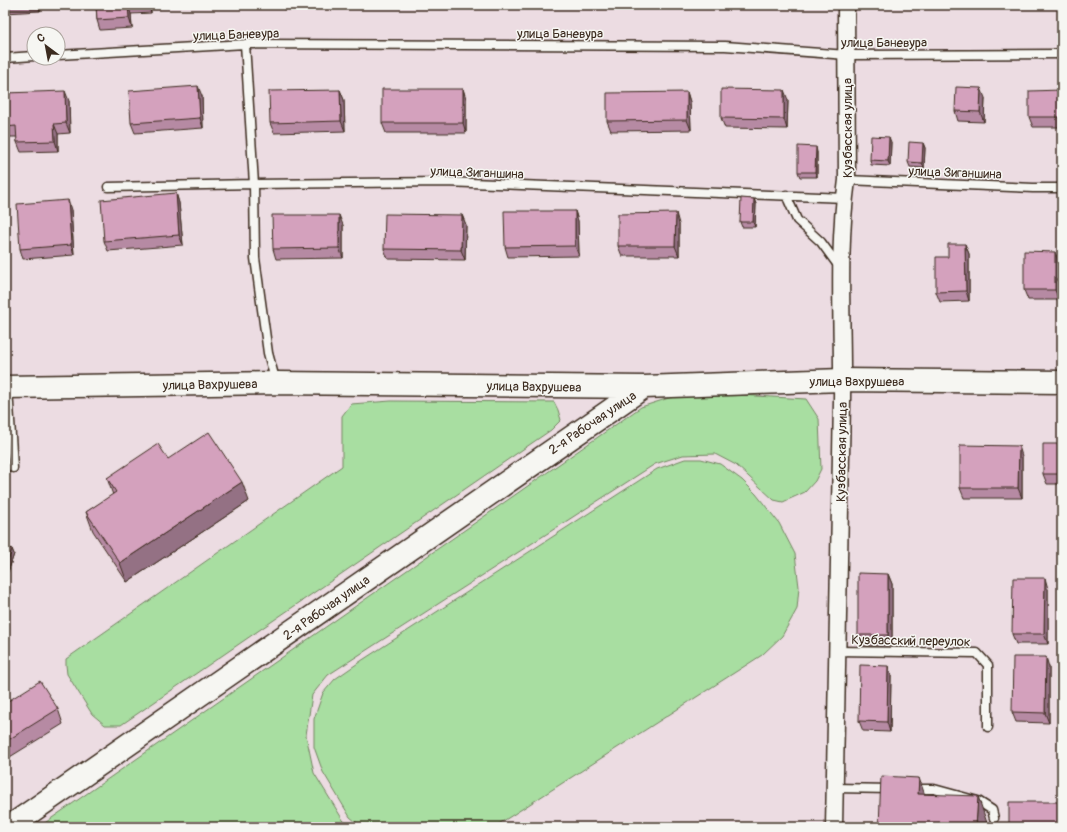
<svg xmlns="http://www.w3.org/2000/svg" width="1067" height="832" font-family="Pangolin,sans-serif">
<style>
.green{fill:#a8dea1;stroke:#728460}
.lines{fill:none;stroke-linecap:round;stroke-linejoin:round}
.service-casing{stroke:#3b2a1e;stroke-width:11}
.minor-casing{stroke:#3b2a1e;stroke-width:19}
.secondary-casing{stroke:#3b2a1e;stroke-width:25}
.service{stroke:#f6f6f2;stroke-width:8}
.minor{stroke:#f6f6f2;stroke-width:16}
.secondary{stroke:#f6f6f2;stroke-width:22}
.wall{fill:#b68aa3;stroke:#3b2a1e}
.shaded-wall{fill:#947184;stroke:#3b2a1e}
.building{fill:#d4a1bd;stroke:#3b2a1e}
.labels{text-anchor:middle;stroke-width:3;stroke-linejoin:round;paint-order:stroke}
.street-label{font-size:13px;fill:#3b2a1e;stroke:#f6f6f2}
</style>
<rect width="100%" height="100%" fill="#ecdce2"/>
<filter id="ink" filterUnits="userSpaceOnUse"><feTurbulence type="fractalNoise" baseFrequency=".025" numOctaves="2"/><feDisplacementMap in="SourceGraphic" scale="8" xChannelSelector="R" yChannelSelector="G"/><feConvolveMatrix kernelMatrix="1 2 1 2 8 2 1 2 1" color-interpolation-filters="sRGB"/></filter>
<g filter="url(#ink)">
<path class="green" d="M 723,394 L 806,399 L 819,419 L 821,469 L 815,481 L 805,492 L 783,502 L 774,500 L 736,465 L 715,454 L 683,455 L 655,464 L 328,675 L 312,695 L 306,735 L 314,773 L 343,820 L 350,827 L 39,827 L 641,407 L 672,397 Z
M 391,401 L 554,402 L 558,410 L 561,420 L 551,430 L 121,725 L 105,725 L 92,714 L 67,674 L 66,665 L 66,659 L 342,466 L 342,416 L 351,404 Z
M 685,459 L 701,459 L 720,464 L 742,480 L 756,494 L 779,523 L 795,554 L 799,587 L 797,609 L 782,636 L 762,655 L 494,827 L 362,827 L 350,817 L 323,772 L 314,747 L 314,719 L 323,693 L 335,679 L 361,661 L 657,469 Z"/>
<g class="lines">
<defs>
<path id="service" d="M 245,44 L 254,184 L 255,258 L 268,353 L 276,383
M 58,55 L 245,44 L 725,46 L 847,55 L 1062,54
M 5,58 L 34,56
M 847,180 L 1033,188 L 1062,188
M 108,187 L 254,184 L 446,182 L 845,198
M 786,195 L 797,220 L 821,242 L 840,268
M 8,388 L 13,468
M 838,651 L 977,653 L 988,665 L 988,727
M 835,788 L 891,789
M 913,789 L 934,789 L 978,801 L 992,810 L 994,818"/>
<path id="minor" d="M 834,827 C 838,685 840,543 842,401 C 843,328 837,252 847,180 L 846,5"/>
<path id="secondary" d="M 5,387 L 277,383 L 644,387 L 842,380 L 1062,382
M 9,827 L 644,387"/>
</defs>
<use href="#service" class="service-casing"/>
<use href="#minor" class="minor-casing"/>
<use href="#secondary" class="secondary-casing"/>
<use href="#service" class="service"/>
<use href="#minor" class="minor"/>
<use href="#secondary" class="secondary"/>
</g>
<path class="wall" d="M 5,5 L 40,5 L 40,11 L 5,13 Z
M 96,5 L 151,5 L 151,13 L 131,14 L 132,28 L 100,30 L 97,20 Z
M 281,5 L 331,5 L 331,8 L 283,9 Z
M 373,5 L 421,5 L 421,6 L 374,7 Z
M 463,89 L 466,99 L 466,133 L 386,133 L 382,123 Z
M 340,90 L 344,100 L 345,131 L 274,133 L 270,123 Z
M 1062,90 L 1062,127 L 1033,127 L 1029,117 Z
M 687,92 L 690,102 L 691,130 L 611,131 L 607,121 Z
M 5,93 L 69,101 L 70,133 L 58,134 L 58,151 L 21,152 L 17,142 L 17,137 L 5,137 Z
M 202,96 L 203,128 L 135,133 L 131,123 Z
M 985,98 L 984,122 L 958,121 L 955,111 Z
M 788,100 L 787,129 L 725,128 L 721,118 Z
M 891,142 L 890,166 L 871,165 L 870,160 Z
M 923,143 L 925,148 L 924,168 L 910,167 L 908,162 Z
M 817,152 L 817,177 L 800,177 L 798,172 Z
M 176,193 L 179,203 L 183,245 L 108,251 L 104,241 Z
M 754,199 L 756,204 L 755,227 L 742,227 L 740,222 Z
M 71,210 L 74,255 L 23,259 L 20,249 Z
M 575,211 L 578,221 L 579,256 L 508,257 L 505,247 Z
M 462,215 L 466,225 L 465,260 L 388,259 L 384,249 Z
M 679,224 L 679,256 L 622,256 L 618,246 Z
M 343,225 L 343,258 L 276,259 L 273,249 Z
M 965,244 L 969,254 L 969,301 L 940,302 L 936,292 L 948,257 Z
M 1059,262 L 1059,300 L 1028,300 L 1024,290 Z
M 1062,444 L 1062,484 L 1047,484 L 1043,474 Z
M 1022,456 L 1022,498 L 964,498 L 960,488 Z
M 168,459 L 249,501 L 127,582 L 93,531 L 86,512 L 113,495 L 107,478 Z
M 5,546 L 12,549 L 14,554 L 8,572 L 5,571 Z
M 888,574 L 892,584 L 892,645 L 862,645 L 858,635 Z
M 1048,589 L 1048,644 L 1016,644 L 1012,634 Z
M 1049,667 L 1049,723 L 1016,722 L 1012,712 Z
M 891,676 L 890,732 L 863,731 L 859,721 Z
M 5,703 L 58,709 L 63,724 L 5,760 Z"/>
<path class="shaded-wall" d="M 38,5 L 40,5 L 40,11 Z
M 128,5 L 131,14 L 132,28 L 129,18 Z
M 148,5 L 151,5 L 151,13 Z
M 198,86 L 202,96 L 203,128 L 200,118 Z
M 981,88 L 985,98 L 984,122 L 980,112 Z
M 463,89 L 466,99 L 466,133 L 463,123 Z
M 340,90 L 344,100 L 345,131 L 341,121 Z
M 784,90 L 788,100 L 787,129 L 784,119 Z
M 65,91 L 69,101 L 70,133 L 66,123 Z
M 687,92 L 690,102 L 691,130 L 687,120 Z
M 54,124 L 58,134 L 58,151 L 55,141 Z
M 889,137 L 891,142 L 890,166 L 888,161 Z
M 923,143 L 925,148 L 924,168 L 922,163 Z
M 816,147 L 817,152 L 817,177 L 815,172 Z
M 176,193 L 179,203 L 183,245 L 179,235 Z
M 754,199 L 756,204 L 755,227 L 753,222 Z
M 68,200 L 71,210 L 74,255 L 71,245 Z
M 575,211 L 578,221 L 579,256 L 575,246 Z
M 676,213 L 679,224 L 679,256 L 675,246 Z
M 339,215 L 343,225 L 343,258 L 339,248 Z
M 462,215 L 466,225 L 465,260 L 461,250 Z
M 965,244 L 969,254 L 969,301 L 966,291 Z
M 1055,252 L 1059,262 L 1059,300 L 1055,290 Z
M 5,303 L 5,304 L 7,327 L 5,322 Z
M 1019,446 L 1022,456 L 1022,498 L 1018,488 Z
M 242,482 L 249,501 L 127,582 L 120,563 Z
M 12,549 L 14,554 L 8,572 L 6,567 Z
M 888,574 L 892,584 L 892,645 L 888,635 Z
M 1045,578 L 1048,589 L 1048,644 L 1044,634 Z
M 1046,657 L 1049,667 L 1049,723 L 1045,713 Z
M 888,666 L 891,676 L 890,732 L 887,722 Z
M 919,778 L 928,804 L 918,794 Z
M 978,796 L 987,823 L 987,827 L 976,827 Z"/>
<path class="building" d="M 96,5 L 128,5 L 129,18 L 97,20 Z
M 198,86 L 200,118 L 131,123 L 129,91 Z
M 956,87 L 981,88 L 980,112 L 955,111 Z
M 382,89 L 463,89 L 463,123 L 382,123 Z
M 721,89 L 784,90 L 784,119 L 721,118 Z
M 340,90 L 341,121 L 270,123 L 269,91 Z
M 1062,90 L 1062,117 L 1029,117 L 1029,91 Z
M 65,91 L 66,123 L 54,124 L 55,141 L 17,142 L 16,126 L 5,127 L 5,93 Z
M 687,92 L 687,120 L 607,121 L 607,93 Z
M 871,136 L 889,137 L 888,161 L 870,160 Z
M 909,142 L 923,143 L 922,163 L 908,162 Z
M 798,146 L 816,147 L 815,172 L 798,172 Z
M 176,193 L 179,235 L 104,241 L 101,200 Z
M 741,198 L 754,199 L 753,222 L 740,222 Z
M 68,200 L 71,245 L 20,249 L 17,204 Z
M 504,211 L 575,211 L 575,246 L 505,247 Z
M 676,213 L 675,246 L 618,246 L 618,214 Z
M 385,214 L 462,215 L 461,250 L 384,249 Z
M 272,215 L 339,215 L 339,248 L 273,249 Z
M 948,244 L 965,244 L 966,291 L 936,292 L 936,257 L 948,257 Z
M 1024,251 L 1055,252 L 1055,290 L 1024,290 Z
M 209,432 L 242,482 L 120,563 L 86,512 L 116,492 L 107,478 L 158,444 L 168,459 Z
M 1043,444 L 1062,444 L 1062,474 L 1043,474 Z
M 960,445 L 1019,446 L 1018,488 L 960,488 Z
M 5,546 L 12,549 L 6,567 L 5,567 Z
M 858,573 L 888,574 L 888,635 L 858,635 Z
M 1013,578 L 1045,578 L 1044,634 L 1012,634 Z
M 1013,657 L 1046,657 L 1045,713 L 1012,712 Z
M 860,665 L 888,666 L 887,722 L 859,721 Z
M 40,681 L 58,709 L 5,742 L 5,703 Z
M 881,776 L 919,778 L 918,794 L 978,796 L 976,827 L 879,827 Z
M 1009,802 L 1062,802 L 1062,827 L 1009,827 Z"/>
</g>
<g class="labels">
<g class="street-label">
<text x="560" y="38">улица Баневура</text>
<text transform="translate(236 34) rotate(-2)" y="5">улица Баневура</text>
<text x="884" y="47">улица Баневура</text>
<text transform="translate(847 128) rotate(-90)" y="5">Кузбасская улица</text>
<text transform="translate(477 172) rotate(2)" y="5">улица Зиганшина</text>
<text transform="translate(955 172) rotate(2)" y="5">улица Зиганшина</text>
<text x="857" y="386">улица Вахрушева</text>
<text transform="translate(210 384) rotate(-1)" y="5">улица Вахрушева</text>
<text transform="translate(534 386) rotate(1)" y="5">улица Вахрушева</text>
<text transform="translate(592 422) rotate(-34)" y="5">2-я Рабочая улица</text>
<text transform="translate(841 452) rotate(-89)" y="5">Кузбасская улица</text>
<text transform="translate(326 607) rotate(-35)" y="5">2-я Рабочая улица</text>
<text transform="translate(911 640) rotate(1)" y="5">Кузбасский переулок</text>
</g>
</g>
<rect width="1067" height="832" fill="none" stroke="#f6f6f2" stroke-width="20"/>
<rect x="10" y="10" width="1047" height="812" fill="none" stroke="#3b2a1e" stroke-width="1.5" filter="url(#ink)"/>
<g transform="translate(46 46) rotate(328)"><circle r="19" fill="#f6f6f2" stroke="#aba49d"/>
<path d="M0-3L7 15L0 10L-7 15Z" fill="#3b2a1e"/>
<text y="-6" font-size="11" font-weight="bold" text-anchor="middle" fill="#3b2a1e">С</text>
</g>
</svg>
